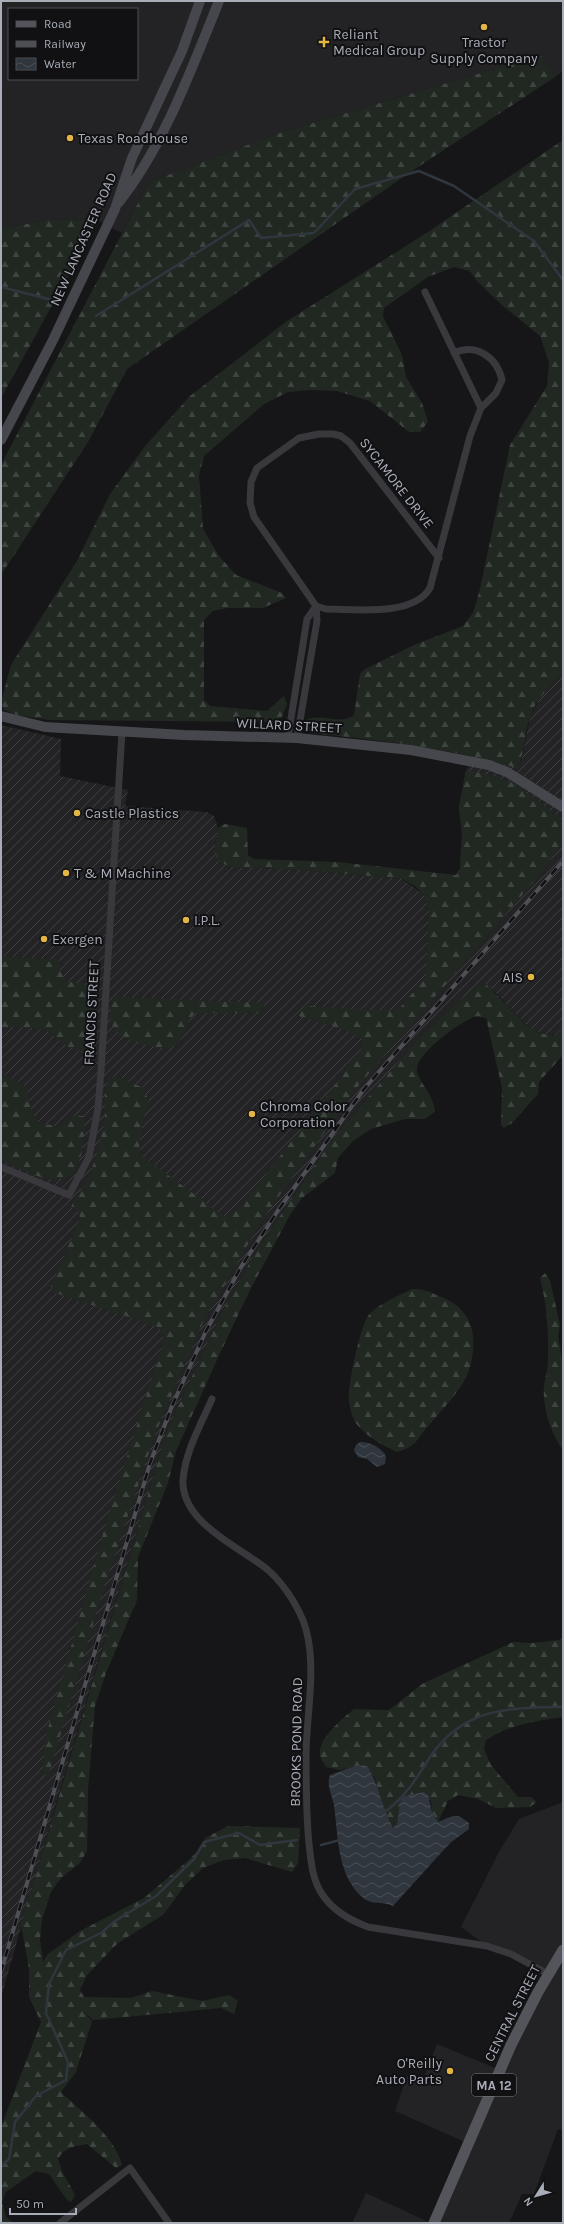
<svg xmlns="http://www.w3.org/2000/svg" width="564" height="2224" font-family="Karla,sans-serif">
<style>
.built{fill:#232225;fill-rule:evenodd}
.industrial{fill:url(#industrial-furrows)}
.forest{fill:url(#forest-firs)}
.water{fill:url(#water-waves)}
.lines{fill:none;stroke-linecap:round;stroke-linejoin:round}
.stream{stroke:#2f363d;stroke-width:2.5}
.street{stroke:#38383d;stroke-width:7}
.secondary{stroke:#46474c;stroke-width:10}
.primary{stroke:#54555b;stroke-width:11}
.rail-casing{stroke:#4f5055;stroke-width:4}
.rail{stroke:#111113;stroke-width:2.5;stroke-dasharray:8;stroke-linecap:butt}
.poi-dot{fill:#e2b544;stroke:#111113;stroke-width:1.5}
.labels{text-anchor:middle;stroke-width:4;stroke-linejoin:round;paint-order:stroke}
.shield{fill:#111113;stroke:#7b7e86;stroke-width:1}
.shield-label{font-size:13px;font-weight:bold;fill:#a9adb7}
.poi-label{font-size:14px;fill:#a9adb7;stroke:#111113;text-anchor:start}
.street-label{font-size:14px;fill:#a9adb7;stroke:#111113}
</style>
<defs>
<pattern id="industrial-furrows" width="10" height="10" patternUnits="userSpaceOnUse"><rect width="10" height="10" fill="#232225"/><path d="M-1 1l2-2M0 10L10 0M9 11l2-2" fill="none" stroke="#403f42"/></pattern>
<pattern id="forest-firs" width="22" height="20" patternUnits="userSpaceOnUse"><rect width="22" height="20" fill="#212822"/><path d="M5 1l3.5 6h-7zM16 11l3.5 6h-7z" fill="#3e4440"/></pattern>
<pattern id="water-waves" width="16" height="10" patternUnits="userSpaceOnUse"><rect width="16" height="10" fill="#2f363d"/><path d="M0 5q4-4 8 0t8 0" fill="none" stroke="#4a5057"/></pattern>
</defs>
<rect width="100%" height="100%" fill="#161618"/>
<path class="built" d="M 1,1 L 563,1 L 563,71 L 555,77 L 541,55 L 282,132 L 149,182 L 122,233 L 95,219 L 46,220 L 1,229 ZM 9,9 L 137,9 L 137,79 L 9,79 Z
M 563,1802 L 563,2130 L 558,2129 L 534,2194 L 522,2194 L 509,2223 L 434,2223 L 469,2144 L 395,2111 L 407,2076 L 422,2082 L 437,2044 L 500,2070 L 548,1974 L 487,1946 L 461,1927 L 499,1852 L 519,1819 Z
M 366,2193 L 431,2223 L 352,2223 Z"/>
<path class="industrial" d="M 563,673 L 563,1027 L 555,1036 L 540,1033 L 529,1028 L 495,992 L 458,1001 L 417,1040 L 334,1137 L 256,1251 L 219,1318 L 166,1433 L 57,1800 L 1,1998 L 1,725 L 61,739 L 60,776 L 128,790 L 125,806 L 207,812 L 214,816 L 218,828 L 214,851 L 220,862 L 232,867 L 303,870 L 402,879 L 423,894 L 449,876 L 456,875 L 460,869 L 462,834 L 459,807 L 466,770 L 477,756 L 517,767 L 522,758 L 530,717 L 542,694 Z"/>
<path class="forest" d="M 541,55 L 555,77 L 409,173 L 127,369 L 88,442 L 1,575 L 1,465 L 149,182 L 282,132 Z
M 563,140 L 563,673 C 550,686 536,699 530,717 C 524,734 526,751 517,768 C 450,748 380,740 311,733 L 307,729 L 306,720 C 322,712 339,726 354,715 L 360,674 L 365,669 L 414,645 L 463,626 L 473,613 L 480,589 L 510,445 L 547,386 L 549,362 L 540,336 L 503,306 L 477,281 L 470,271 L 454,267 L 428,277 L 384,308 L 383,316 L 402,355 L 406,377 L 422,403 L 428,422 L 420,432 L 409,432 L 370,401 L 337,391 L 311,390 L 288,392 L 264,404 L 204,456 L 199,475 L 203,529 L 219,556 L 236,575 L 282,593 L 286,598 L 263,608 L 227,608 L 213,611 L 204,620 L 204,700 L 210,706 L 267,711 L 284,696 L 287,704 L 282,717 L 272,722 L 49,720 L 17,715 L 4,710 L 1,702 L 11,665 L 77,561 L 110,494 L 146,445 L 190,396 L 287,321 L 428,232 Z
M 95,219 L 93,231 L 1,398 L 1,229 L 46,220 Z
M 466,770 L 498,777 L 517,785 L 563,820 L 563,842 L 541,873 L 354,1091 L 262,1220 L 204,1320 L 156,1432 L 104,1587 L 48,1777 L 44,1774 L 43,1764 L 46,1735 L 106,1523 L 164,1340 L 162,1332 L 156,1326 L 52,1292 L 51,1286 L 80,1218 L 79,1212 L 71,1208 L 73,1202 L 90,1175 L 98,1149 L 105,1121 L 105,1094 L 108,1079 L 116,1076 L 144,1088 L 149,1103 L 143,1119 L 139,1145 L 142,1156 L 224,1216 L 237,1211 L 341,1078 L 363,1046 L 362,1039 L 348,1031 L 299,1016 L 300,1010 L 306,1006 L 389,1011 L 398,1010 L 426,977 L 429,910 L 423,894 L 415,886 L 402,879 L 303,870 L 232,867 L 219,862 L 214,851 L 218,828 L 225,824 L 247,828 L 248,855 L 254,859 L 338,862 L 456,875 L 460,869 L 462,834 L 459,807 Z
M 1,956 L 59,960 L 60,971 L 66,981 L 92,986 L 95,1000 L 92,1048 L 86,1054 L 68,1047 L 45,1030 L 17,1026 L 1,1029 Z
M 486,984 L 529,1028 L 540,1033 L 554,1036 L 563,1027 L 563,1055 L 539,1082 L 538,1094 L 512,1123 L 504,1128 L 501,1125 L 502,1088 L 486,1018 C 482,1017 478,1015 474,1017 C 460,1022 413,1055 417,1072 C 422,1087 433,1094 435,1111 L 425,1119 L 405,1119 L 371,1129 L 353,1141 L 338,1158 L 335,1173 L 302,1198 L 290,1215 L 250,1290 L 221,1351 L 176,1451 L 168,1483 L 138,1557 L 137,1600 L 106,1673 L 95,1706 L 88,1790 L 87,1851 L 80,1863 L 61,1878 L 51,1892 L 42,1919 L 40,1940 L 43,1962 L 48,1954 L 80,1931 L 144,1898 L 191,1858 L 202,1846 L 205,1838 L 228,1826 L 300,1828 L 298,1863 L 292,1872 L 245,1858 L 224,1860 L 203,1868 L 185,1885 L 163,1915 L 118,1943 L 87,1975 L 80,1990 L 84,1997 L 131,1998 L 152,1991 L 202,2001 L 229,1995 L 238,2001 L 234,2014 L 221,2008 L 93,2020 L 82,2010 L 92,2021 L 76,2072 L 61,2092 C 81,2111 116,2138 122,2165 L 116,2168 L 87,2144 C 74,2146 64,2148 58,2159 L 62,2171 L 75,2195 L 71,2202 L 67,2200 L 49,2174 L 36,2171 L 6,2192 L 2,2202 L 6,2217 L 14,2223 L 1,2223 L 1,2127 L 41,2022 L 29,1997 L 29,1969 L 21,1925 L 166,1433 L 219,1318 L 256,1251 L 334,1137 L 417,1040 L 458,1001 L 477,987 Z
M 113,997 L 262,1003 L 264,1007 L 260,1012 L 256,1013 L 197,1013 C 183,1019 187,1041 172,1047 C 159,1052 116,1038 112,1025 C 108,1016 111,1007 113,997 Z
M 1,1073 L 22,1084 L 27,1091 L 32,1113 L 40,1123 L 60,1127 L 74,1116 L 84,1116 C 86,1127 83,1138 82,1150 C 74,1201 31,1173 1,1160 Z
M 545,1273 L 550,1280 L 560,1325 L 558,1336 L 563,1367 L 563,1450 C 551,1434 542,1407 544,1386 C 545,1378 548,1370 548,1361 C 549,1334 547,1305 540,1278 Z
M 412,1289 C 425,1288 434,1294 446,1299 C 475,1313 478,1341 469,1370 C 464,1387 442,1410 430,1424 C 416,1439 418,1446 397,1452 C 382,1445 365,1436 355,1422 C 352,1417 350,1407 349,1402 C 347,1387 360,1328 368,1316 C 376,1305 400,1295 412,1289 Z
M 563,1637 L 563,1717 C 536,1721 509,1725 486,1740 L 484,1749 L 491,1765 L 518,1797 L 531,1797 L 537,1802 L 530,1807 L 496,1808 L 478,1799 L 458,1795 L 448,1801 L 438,1822 L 432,1812 L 431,1800 L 401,1797 L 397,1824 L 393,1828 L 385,1813 L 374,1777 L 363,1765 L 340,1770 L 326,1767 C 325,1764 321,1760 320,1756 C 317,1739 343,1718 354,1709 L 389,1710 L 422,1684 L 513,1642 L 532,1643 L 559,1640 Z"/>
<path class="water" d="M 360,1442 C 371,1442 380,1447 386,1456 L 385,1464 L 377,1467 L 367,1459 L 358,1457 L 354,1450 L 356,1445 Z
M 364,1765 L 368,1767 C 379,1786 382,1808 393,1828 L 397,1824 L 401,1797 L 424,1792 L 428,1795 L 432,1812 L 438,1822 C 454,1816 455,1812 469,1823 L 469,1829 L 450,1843 L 393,1906 C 380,1900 372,1907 360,1895 C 337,1873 338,1834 334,1805 C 332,1795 326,1785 330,1775 L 352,1767 Z"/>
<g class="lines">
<path class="stream" d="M 1,287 L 52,300
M 96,316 L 249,220 L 261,238 L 314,233 L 355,189 L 419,171 L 454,186 L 534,241 L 563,280
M 383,1813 C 404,1799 417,1778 430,1757 C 464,1707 508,1708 563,1707
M 321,1845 L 340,1840
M 1,2166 L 9,2159 L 15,2122 L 36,2096 L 66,2080 L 68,2062 L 46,2013 L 49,1984 L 66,1950 L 101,1933 L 115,1921 L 156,1896 L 194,1859 L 204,1842 L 239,1833 L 260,1845 L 297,1840"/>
<path class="street" d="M 425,292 L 481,408
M 316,606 L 326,609 C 355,609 413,617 430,588 L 470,436 L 481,408 L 496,393 L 502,380 C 497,357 476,343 454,353
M 288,737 L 307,619 L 316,606
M 297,738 L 317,621 L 316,606 L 254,517 L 250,503 L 251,482 L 257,468 L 299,438 L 319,434 L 333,434 L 341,436 L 350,443 L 439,558
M 1,1167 L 69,1195 L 89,1157 L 98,1108 L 101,1071 L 122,732
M 212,1399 C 201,1424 185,1452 183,1480 C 181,1523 240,1547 268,1570 C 286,1586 304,1614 308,1638 C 315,1675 307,1714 306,1752 C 306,1782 306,1813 309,1844 C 311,1861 312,1879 322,1894 C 333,1911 350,1920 368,1927 L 487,1946 L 511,1954 L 548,1974
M 60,2223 L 130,2168 L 169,2223"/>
<path class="secondary" d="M 119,202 C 164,146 192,67 219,1
M 1,440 L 53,340 L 115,209 L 132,158 L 182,51 L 200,1
M 1,716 L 45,727 L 184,735 L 297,738 L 411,750 L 489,765 L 507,772 L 563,807"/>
<path class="primary" d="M 434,2223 L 511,2045 L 538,1992 L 563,1950"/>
<defs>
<path id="rail" d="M 1,1972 L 150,1463 L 172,1406 L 206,1331 L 241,1267 L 277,1212 L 364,1089 L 563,861"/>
</defs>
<use href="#rail" class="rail-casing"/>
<use href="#rail" class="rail"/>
</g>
<g class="poi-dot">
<circle cx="484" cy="27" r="4"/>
<path d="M322 36h4v4h4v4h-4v4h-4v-4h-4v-4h4z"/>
<circle cx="70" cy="138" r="4"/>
<circle cx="77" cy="813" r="4"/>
<circle cx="66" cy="873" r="4"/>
<circle cx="186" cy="920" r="4"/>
<circle cx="44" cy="939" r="4"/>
<circle cx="531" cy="977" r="4"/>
<circle cx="252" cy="1114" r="4"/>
<circle cx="450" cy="2071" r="4"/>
</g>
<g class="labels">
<rect class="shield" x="472" y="2074" width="44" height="22" rx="3"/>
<g class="shield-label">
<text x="494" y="2090">MA 12</text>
</g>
<g class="poi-label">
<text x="333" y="39">Reliant<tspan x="333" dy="16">Medical Group</tspan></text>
<text x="484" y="47" text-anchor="middle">Tractor<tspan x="484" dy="16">Supply Company</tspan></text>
<text x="78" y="143">Texas Roadhouse</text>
<text x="85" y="818">Castle Plastics</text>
<text x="74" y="878">T &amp; M Machine</text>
<text x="194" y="925">I.P.L.</text>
<text x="52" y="944">Exergen</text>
<text x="523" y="982" text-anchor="end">AIS</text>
<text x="260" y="1111">Chroma Color<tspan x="260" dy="16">Corporation</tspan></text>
<text x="442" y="2068" text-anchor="end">O'Reilly<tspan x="442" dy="16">Auto Parts</tspan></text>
</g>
<g class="street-label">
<text transform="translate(83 239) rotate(-66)" y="5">NEW LANCASTER ROAD</text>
<text transform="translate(397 483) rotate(52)" y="5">SYCAMORE DRIVE</text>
<text transform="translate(289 725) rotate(3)" y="5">WILLARD STREET</text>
<text transform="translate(91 1013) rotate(-87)" y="5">FRANCIS STREET</text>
<text transform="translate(296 1742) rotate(-89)" y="5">BROOKS POND ROAD</text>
<text transform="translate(512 2013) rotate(-63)" y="5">CENTRAL STREET</text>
</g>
</g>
<rect width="564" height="2224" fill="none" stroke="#a9adb7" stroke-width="4"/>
<rect x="8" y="8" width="130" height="72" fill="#111113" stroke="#4e4f55"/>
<rect x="16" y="21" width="20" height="6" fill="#54555b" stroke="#4e4f55"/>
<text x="44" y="28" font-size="12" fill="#a9adb7">Road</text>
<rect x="16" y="41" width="20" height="6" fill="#4f5055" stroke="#4e4f55"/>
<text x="44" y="48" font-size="12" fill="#a9adb7">Railway</text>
<rect x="16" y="58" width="20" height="12" fill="url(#water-waves)" stroke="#4e4f55"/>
<text x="44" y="68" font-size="12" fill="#a9adb7">Water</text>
<g transform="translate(536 2196) rotate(233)" stroke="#111113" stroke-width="3" paint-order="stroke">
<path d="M0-3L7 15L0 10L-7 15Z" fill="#a9adb7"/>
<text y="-6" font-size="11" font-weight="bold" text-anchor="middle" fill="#a9adb7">N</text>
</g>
<path d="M10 2208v6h66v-6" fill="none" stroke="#a9adb7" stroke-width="2"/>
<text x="16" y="2208" font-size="12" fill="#a9adb7" stroke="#111113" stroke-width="3" paint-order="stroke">50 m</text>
</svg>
